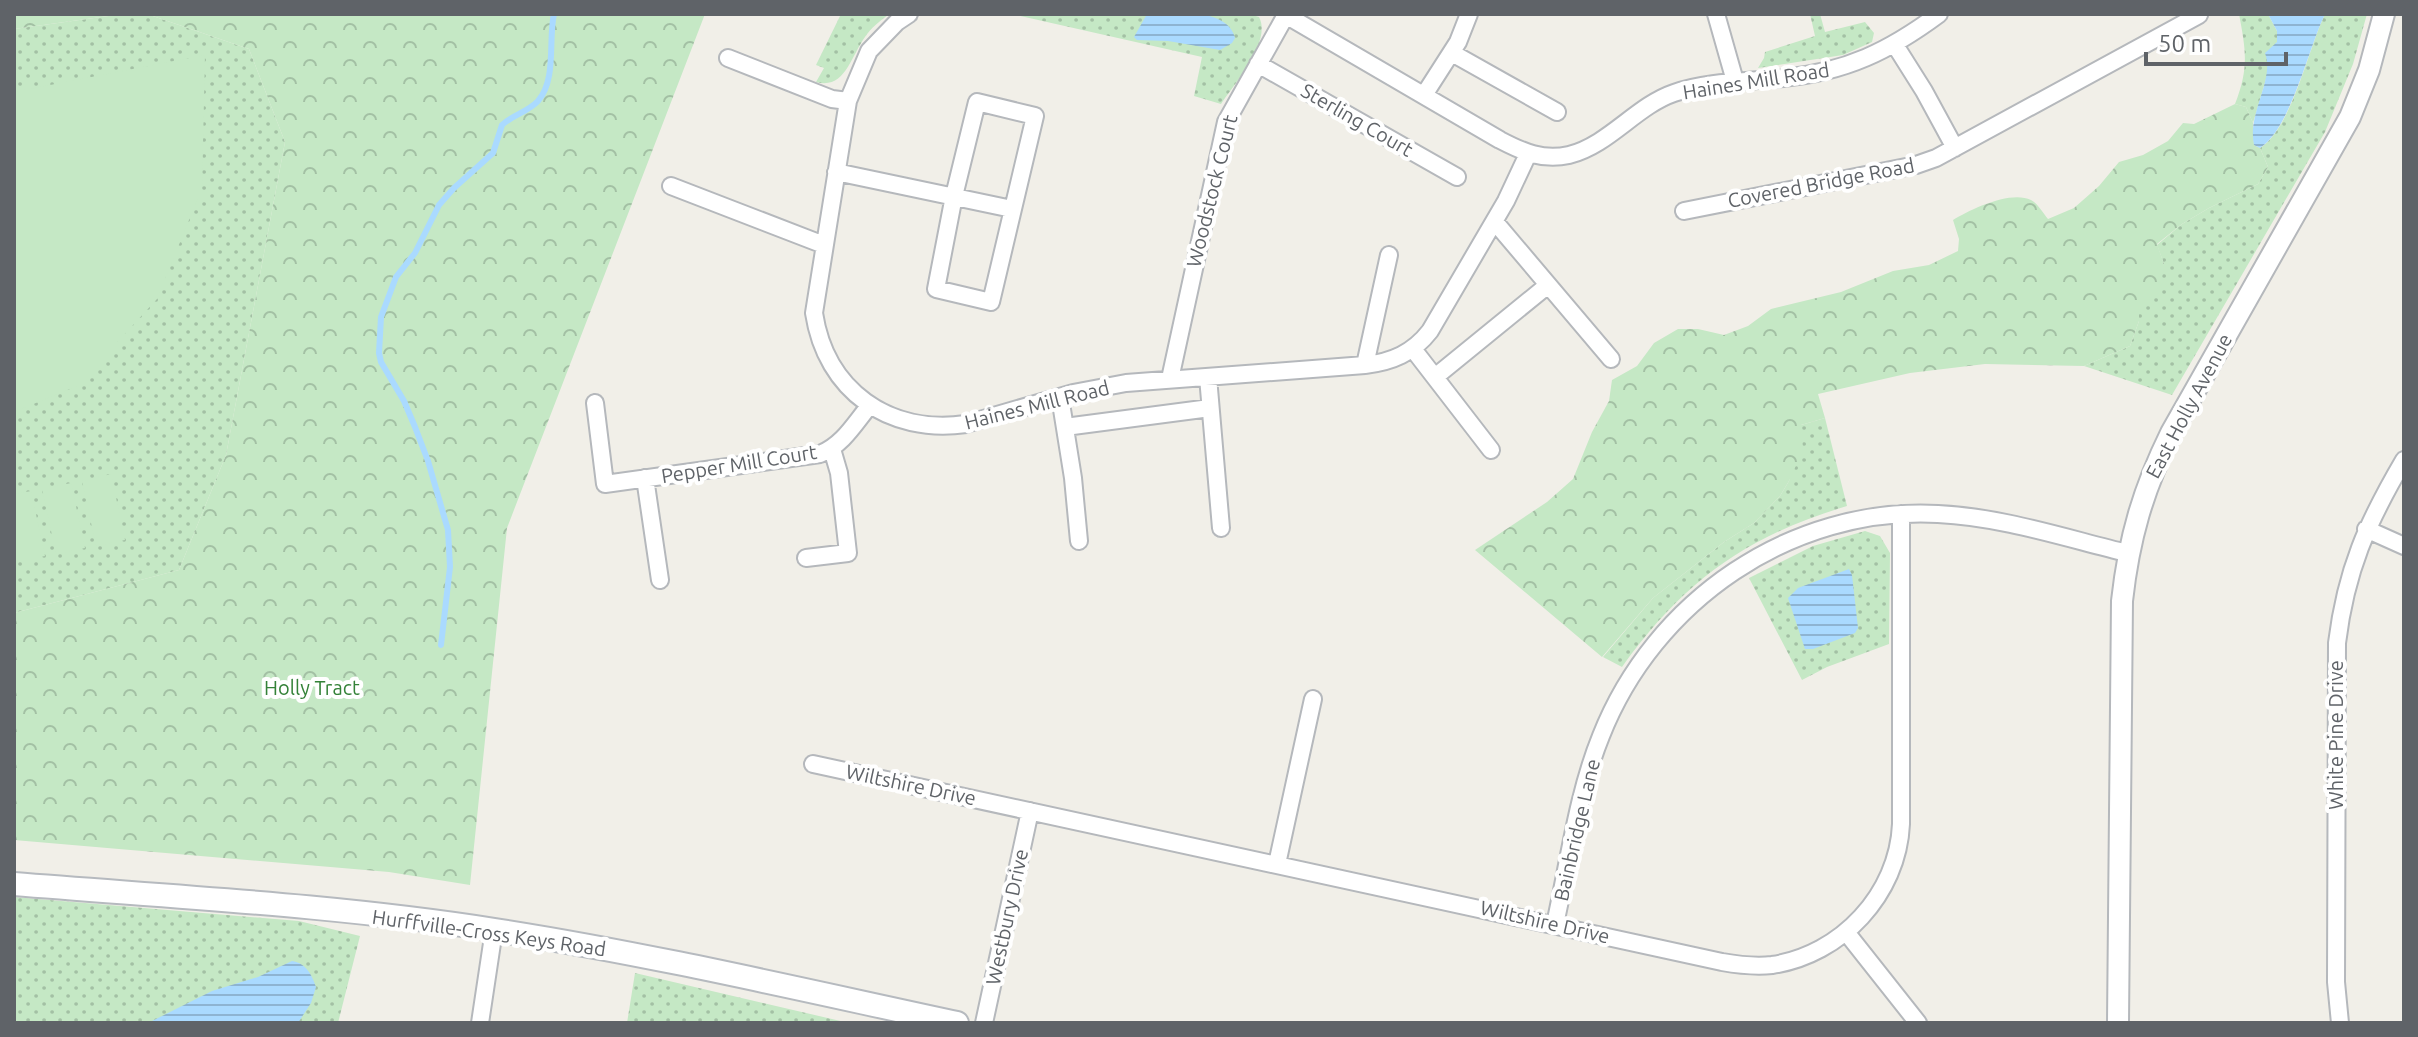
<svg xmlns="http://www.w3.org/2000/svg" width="2418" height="1037" font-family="Ubuntu,sans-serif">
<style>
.green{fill:url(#green-dots)}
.forest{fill:url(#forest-crowns)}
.pitch{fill:#c5e8c5}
.water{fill:url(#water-rules)}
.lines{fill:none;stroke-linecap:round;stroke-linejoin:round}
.stream{stroke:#aadaff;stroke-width:6}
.minor-casing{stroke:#b5b8bc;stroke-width:20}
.tertiary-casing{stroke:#b5b8bc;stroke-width:24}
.secondary-casing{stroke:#b6babf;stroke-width:26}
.minor{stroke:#fff;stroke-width:16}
.tertiary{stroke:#fff;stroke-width:20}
.secondary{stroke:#fff;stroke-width:22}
.labels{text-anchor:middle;stroke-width:8;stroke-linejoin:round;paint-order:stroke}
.street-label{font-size:20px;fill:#5f6368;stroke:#fff}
.park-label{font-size:20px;fill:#348238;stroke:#fff}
</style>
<defs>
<pattern id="green-dots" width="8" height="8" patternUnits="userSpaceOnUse" patternTransform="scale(2)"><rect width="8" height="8" fill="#c5e8c5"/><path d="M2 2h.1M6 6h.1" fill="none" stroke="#a3c0a4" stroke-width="1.8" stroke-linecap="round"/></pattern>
<pattern id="forest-crowns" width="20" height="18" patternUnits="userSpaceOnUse" patternTransform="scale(2)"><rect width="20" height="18" fill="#c5e8c5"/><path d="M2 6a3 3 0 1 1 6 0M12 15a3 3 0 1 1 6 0" fill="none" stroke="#a3c0a4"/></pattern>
<pattern id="water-rules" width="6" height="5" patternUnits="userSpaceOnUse" patternTransform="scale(2)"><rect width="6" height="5" fill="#aadaff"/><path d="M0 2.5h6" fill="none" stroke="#8eb4d2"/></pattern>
</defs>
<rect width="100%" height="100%" fill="#f1efe8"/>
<path class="green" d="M 123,14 L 147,14 L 249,49 L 285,142 L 226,455 L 179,570 L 14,613 L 14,29 Z
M 841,14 L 889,14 C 880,21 871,28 865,37 C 851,56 845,90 816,82 L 824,68 L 816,65 Z
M 1012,14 L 1249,14 L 1259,17 C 1272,41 1235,83 1221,104 L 1194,96 L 1202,57 Z
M 1810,14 L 1820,14 L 1825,32 L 1865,22 L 1874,33 L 1872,42 L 1843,55 L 1758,68 L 1764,58 L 1765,52 L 1815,36 Z
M 2239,14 L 2268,14 L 2277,31 L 2277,42 L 2253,123 L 2246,107 L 2235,104 C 2249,68 2246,51 2239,14 Z
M 2325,14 L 2367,14 L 2353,64 L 2325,132 L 2172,395 L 2084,366 L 2130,346 L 2139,321 L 2138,306 L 2164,264 L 2157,245 L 2182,224 L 2209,208 L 2258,184 L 2268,167 L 2260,148 C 2292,128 2308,49 2325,14 Z
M 1825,418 L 1847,506 C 1746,536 1683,582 1622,667 L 1603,657 L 1653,598 L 1724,542 L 1754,523 L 1780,496 L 1789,481 L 1801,425 Z
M 1865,531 L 1880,536 L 1890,553 L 1889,644 L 1827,667 L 1802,680 L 1749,578 L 1813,546 Z
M 14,897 L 299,921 L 360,936 L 338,1023 L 14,1023 Z
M 635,973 L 849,1023 L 627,1023 Z"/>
<path class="forest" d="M 14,14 L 123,14 L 14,29 Z
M 147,14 L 705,14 L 507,528 L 470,885 L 389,872 L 14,840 L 14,613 L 179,570 L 226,455 L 285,142 L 249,49 Z
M 2235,104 L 2246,107 L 2253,123 L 2254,145 L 2260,148 L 2268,167 L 2258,184 L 2209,208 L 2182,224 L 2157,244 L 2164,264 L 2160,290 L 2139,306 L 2139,321 L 2130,346 L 2084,366 L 1985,364 L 1910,373 L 1818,394 L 1825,418 L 1801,425 L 1803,450 L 1789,481 L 1780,496 L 1754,523 L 1724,542 L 1653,598 L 1602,657 L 1475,550 L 1547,502 L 1573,479 L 1592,432 L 1609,401 L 1612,380 L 1637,366 L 1654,343 L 1678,329 L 1698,329 L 1724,335 L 1748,326 L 1771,309 L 1841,292 L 1893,271 L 1929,265 L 1958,251 L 1959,239 L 1953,220 C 1971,209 2011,190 2031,200 C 2038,204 2043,213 2048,219 L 2074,208 L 2099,186 L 2119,162 L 2143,155 L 2168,141 L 2183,123 L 2194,124 Z"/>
<path class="pitch" d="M 205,55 L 202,188 L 157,299 L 77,386 L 14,412 L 14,92 Z
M 111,474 L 125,540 L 96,546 L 82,481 Z
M 71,483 L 85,548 L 56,554 L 42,489 Z
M 31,491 L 45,556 L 15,562 L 14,494 Z"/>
<path class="water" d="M 1147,14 C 1172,14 1227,6 1235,38 L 1232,43 L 1220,50 L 1168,41 L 1137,40 L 1134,37 Z
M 2268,14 L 2325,14 C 2308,49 2291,128 2260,148 L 2254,145 C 2247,113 2275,80 2265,53 L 2277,42 L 2277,31 Z
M 1849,569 L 1852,575 L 1858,628 L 1855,633 L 1813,649 L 1805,649 L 1788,598 L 1798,588 Z
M 292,961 C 306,963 312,975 316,987 L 311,1003 L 298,1023 L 148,1023 L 212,991 L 258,977 Z"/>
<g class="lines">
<path class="stream" d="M 441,645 L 450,567 L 448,530 L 428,461 L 415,427 L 404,401 L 381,362 L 379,353 L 381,317 L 396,277 L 415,253 L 439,205 L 454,188 L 493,153 L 502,125 C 512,115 528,112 538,101 C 557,79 548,40 554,14"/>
<defs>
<path id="minor" d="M 909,14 L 897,22 L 869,51 L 848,101 L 814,313 C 826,391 889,435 966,424 L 1073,393 L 1126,383 L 1365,365 C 1392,362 1413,353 1430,331 L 1506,201 L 1528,154
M 1284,14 L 1500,140 C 1523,152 1543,161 1569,155 C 1609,145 1636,106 1674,93 C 1709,81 1747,82 1783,78 C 1846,72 1889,51 1939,14
M 1716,14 L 1735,81
M 1895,45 L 1924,91 L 1955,148
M 1452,53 L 1557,112
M 728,58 L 832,99 L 848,101
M 1258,64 L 1457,177
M 1424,95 L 1458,42 L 1469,14
M 977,102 L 1035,116 L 991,302 L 936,289 L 954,196 Z
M 836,172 L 1012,209
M 671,186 L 824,245
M 1684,211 L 1916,165 L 1936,158 L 2199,15
M 1495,222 L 1611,359
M 1413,349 L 1491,450
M 1365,365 L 1389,255
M 1208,377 L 1221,528
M 1435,377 L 1548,285
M 1170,379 L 1226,122 L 1286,15
M 1060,397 L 1073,478 L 1079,541
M 595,403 L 605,484 L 820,454 C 843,445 855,423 870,405
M 1065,427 L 1210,408
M 645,478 L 660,580
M 2366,529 L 2404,546
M 806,558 L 848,553 L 839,473 L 832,449
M 813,764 L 1722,962 C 1739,965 1755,967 1772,965 C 1841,955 1898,894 1901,824 L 1901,514
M 1277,864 L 1313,699
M 1555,924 C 1569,862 1577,795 1601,736 C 1654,601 1791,506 1938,514 C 2002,517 2065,538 2127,553
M 1846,932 L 1918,1023
M 480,1023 L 494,930
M 984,1023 L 1030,811
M 2340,1023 L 2336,982 L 2337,643 C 2346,570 2367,523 2404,460"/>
<path id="tertiary" d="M 2118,1023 L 2122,601 C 2129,538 2143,490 2171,433 L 2350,117 L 2369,70 L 2384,14"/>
<path id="secondary" d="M 14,884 C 174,897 336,905 495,930 C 650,954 803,990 957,1023"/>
</defs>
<use href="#minor" class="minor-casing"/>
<use href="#tertiary" class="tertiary-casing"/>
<use href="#secondary" class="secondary-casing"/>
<use href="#minor" class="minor"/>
<use href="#tertiary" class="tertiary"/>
<use href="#secondary" class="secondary"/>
</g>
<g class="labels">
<g class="street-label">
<text transform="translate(1756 81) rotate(-9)" y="7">Haines Mill Road</text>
<text transform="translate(1357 120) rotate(30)" y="7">Sterling Court</text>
<text transform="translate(1821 183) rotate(-11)" y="7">Covered Bridge Road</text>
<text transform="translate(1212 191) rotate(-76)" y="7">Woodstock Court</text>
<text transform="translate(1037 405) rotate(-14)" y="7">Haines Mill Road</text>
<text transform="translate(2189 406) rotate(-62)" y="7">East Holly Avenue</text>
<text transform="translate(739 464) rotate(-9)" y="7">Pepper Mill Court</text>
<text transform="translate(2336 735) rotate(-90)" y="7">White Pine Drive</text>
<text transform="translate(911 785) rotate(12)" y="7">Wiltshire Drive</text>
<text transform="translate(1577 830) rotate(-77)" y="7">Bainbridge Lane</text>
<text transform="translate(1007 917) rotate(-78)" y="7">Westbury Drive</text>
<text transform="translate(1545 922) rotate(13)" y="7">Wiltshire Drive</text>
<text transform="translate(489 933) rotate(8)" y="7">Hurffville-Cross Keys Road</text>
</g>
<g class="park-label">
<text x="312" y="695">Holly Tract</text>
</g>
</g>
<rect width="2418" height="1037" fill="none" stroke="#5f6368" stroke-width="32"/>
<path d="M2146 52v12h140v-12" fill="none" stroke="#5f6368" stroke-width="4"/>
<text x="2158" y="52" font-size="24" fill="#5f6368" stroke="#ffffff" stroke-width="6" paint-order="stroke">50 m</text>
</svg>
